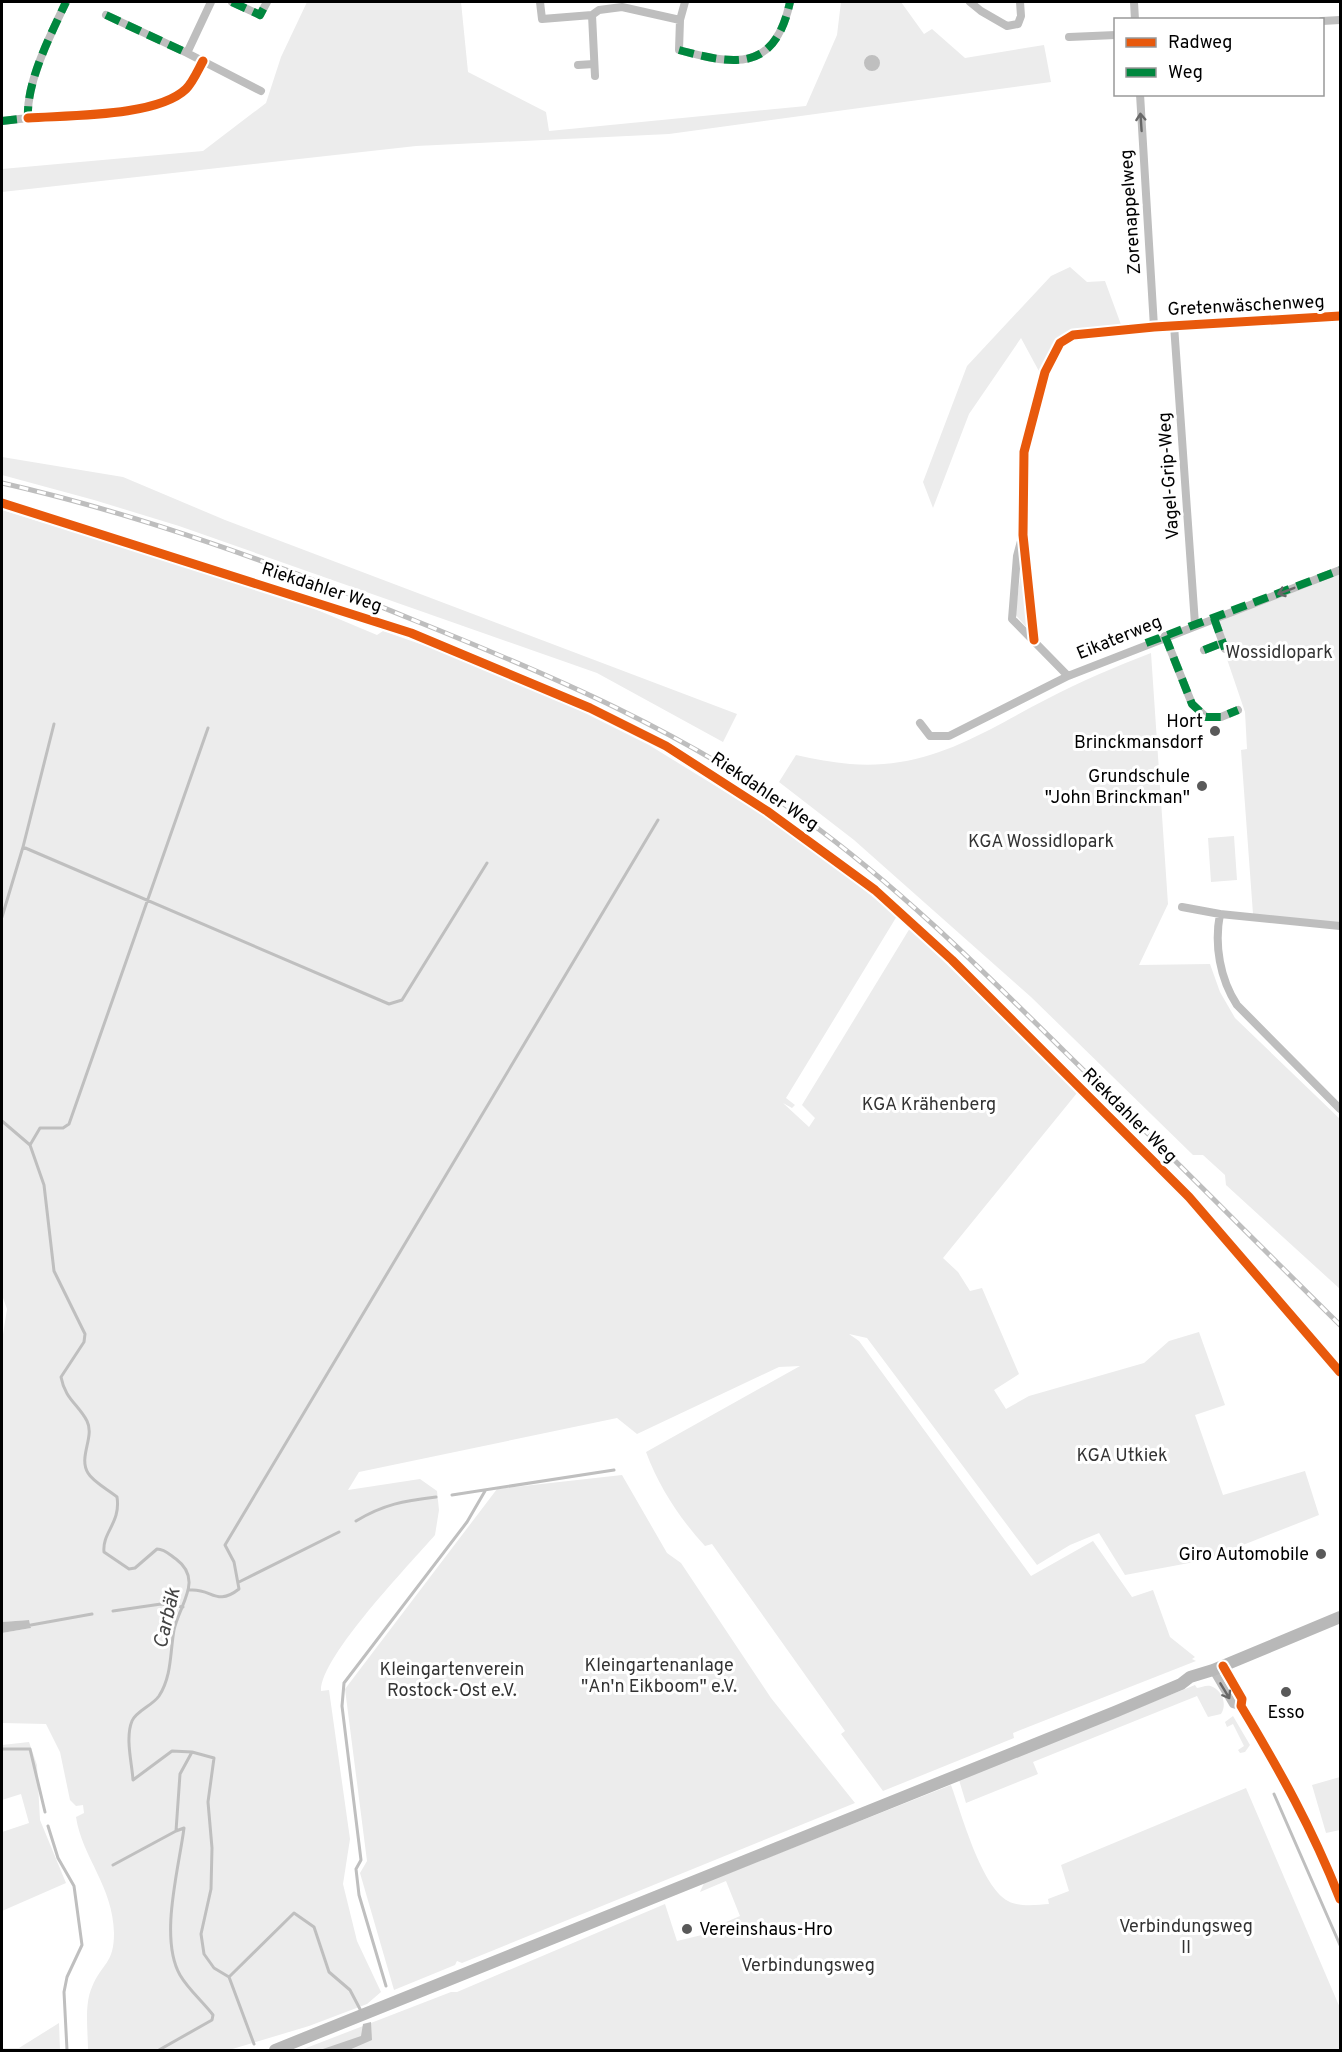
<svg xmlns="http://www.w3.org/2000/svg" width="1342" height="2052" font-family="Overpass,sans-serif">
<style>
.green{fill:#ececec}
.water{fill:#bfbfbf}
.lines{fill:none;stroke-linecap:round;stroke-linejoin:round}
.stream{stroke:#bfbfbf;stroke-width:3}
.street{stroke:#bebebe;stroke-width:8}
.secondary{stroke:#b8b8b8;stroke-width:12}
.rail-casing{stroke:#bebebe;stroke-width:5}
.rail{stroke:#fff;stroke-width:3;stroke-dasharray:9;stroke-linecap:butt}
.quiet{stroke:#00873e;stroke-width:8;stroke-dasharray:15 8;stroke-linecap:butt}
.cycleway-casing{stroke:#fff;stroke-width:13}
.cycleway{stroke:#e8590c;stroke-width:9}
.oneway{stroke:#686868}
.poi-dot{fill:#595959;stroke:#fff;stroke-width:2}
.labels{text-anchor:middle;stroke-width:6;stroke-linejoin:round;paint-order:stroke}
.street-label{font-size:18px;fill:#000;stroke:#fff}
.park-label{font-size:18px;fill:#333;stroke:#fff}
.poi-label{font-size:18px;fill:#000;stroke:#fff;text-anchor:end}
.water-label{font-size:20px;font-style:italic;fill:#444;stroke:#fff}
</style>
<rect width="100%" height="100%" fill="#fff"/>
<path class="green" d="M 307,2 L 461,2 L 468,72 L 546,112 L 549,131 L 806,106 L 837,35 L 841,2 L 901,2 L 924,34 L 932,29 L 965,58 L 1044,45 L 1051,82 L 669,134 L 416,146 L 2,192 L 2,169 L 203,151 L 266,103 L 281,57 Z
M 1070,267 L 1087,282 L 1105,281 L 1123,330 L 1066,337 L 1041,375 L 1021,338 L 969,414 L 933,508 L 923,482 L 967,366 L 1051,276 Z
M 2,457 L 123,477 L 225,520 L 737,714 L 723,742 L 597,673 L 179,526 L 94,500 L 2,475 Z
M 2,510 L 291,599 L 377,635 L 383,631 L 443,652 L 573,707 L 649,745 L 792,833 L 897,916 L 786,1098 L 795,1105 L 792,1108 L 783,1103 L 809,1127 L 815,1118 L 802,1105 L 910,928 L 1077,1093 L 943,1258 L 958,1272 L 970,1291 L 982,1288 L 1019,1374 L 994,1390 L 1006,1409 L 1029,1396 L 1144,1363 L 1169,1341 L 1199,1332 L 1225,1405 L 1195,1415 L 1223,1495 L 1305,1471 L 1319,1515 L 1205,1560 L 1125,1575 L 1099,1533 L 1070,1545 L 1037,1565 L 867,1338 L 849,1334 L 859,1341 L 1031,1576 L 1093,1541 L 1132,1597 L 1153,1590 L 1170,1637 L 1195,1657 L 1192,1659 L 1196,1661 L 1013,1733 L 1014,1738 L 883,1791 L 841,1734 L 845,1731 L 712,1544 L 705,1546 C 680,1519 659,1487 646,1452 L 800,1366 L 779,1367 L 637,1434 L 617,1418 L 359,1472 L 348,1490 L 420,1479 L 437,1491 L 439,1510 L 435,1535 C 410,1564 320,1657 321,1691 L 329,1690 L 350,1839 L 343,1884 L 357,1941 L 381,1992 L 367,2004 L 309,2026 L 229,2050 L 88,2050 C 88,2031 84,2005 92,1987 C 102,1963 114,1964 114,1933 C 113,1886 82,1857 76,1817 L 84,1813 L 83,1805 L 76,1806 L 70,1800 L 60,1752 L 46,1724 L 2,1723 L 2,1633 L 31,1628 L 29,1620 L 2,1622 L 2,1341 L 7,1309 L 2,1295 Z
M 1023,559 L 1028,629 L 1015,614 Z
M 1340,573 L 1340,923 L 1253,914 L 1241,750 L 1247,749 L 1245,712 L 1214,621 Z
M 1151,653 L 1168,904 L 1139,965 L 1210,964 L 1220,992 L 1235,1018 L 1340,1119 L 1340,1289 L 1226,1185 L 1225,1175 L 1203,1155 L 1193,1155 L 1031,997 L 854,840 L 779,782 L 796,755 C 831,763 864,768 900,762 C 953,754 1000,723 1047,699 C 1081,681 1115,667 1151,653 Z
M 1234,836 L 1237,880 L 1211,882 L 1208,838 Z
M 622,1475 L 667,1553 L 681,1563 L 771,1698 L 855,1803 L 462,1963 L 457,1961 L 455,1965 L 394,1990 L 360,1873 L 367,1861 L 345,1689 L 497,1489 Z
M 1195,1685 L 1197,1688 C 1202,1687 1208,1684 1213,1687 C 1223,1692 1227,1705 1221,1714 L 1208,1717 L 1197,1696 L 1033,1762 L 1038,1774 L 966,1803 L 959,1780 Z
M 1233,1716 L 1250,1745 L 1245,1752 L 1240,1753 L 1238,1750 L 1244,1746 L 1233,1724 L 1227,1727 L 1225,1722 Z
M 29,1742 L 37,1765 L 40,1820 L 66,1883 L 2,1911 L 2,1832 L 29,1823 L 21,1794 L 2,1800 L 2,1745 Z
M 1340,1777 L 1340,1830 L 1326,1833 L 1312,1785 Z
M 951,1785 C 962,1815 981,1886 1008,1901 C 1018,1907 1037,1905 1049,1904 L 1048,1899 L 1069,1891 L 1061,1865 L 1246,1788 L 1340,2008 L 1340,2050 L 301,2050 L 451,1992 L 457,1992 L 665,1904 L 677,1941 L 714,1932 L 712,1928 L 740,1916 L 726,1881 L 700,1892 L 704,1883 Z
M 59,2023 L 60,2050 L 2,2050 L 2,2048 L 19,2048 Z"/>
<path class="water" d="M864 63a8 8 0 1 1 16 0a8 8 0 1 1-16 0Z
M 29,1620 L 31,1628 L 2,1633 L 2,1622 Z
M 371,2022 L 372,2040 L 349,2050 L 320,2050 L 361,2036 L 363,2024 Z"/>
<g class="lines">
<path class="stream" d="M 23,847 L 54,724
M 2,917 L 23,847 L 389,1004 L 402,1000 L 487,863
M 2,1121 L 30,1145 L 44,1185 L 54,1271 L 85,1334 L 84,1342 L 61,1377 C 65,1399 78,1404 87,1421 C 95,1437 78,1457 88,1473 C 93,1482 109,1490 117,1497 C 121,1523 102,1532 104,1552 L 129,1569 L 135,1568 L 157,1549 C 165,1549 170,1555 176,1559 C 204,1580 179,1605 174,1630 C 170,1652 172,1676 159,1696 C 152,1706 136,1711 132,1721 C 125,1738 132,1763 133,1780 L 172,1751 L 192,1752 L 214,1758 L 208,1802 L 212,1848 L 211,1889 L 201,1934 L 204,1954 L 214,1968 L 229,1977 L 254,2044
M 30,1145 L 40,1128 L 63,1128 L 69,1124 L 208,728
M 452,1495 L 614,1470
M 356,1521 C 384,1504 404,1501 436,1497
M 239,1582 L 339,1532
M 190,1590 C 212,1588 216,1607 239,1589 L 234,1562 L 225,1545 L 658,820
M 113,1611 L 161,1604 L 183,1607
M 31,1625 L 92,1614
M 2,1749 L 30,1749 L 45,1812
M 1274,1794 L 1340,1945
M 48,1826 L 58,1858 L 74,1886 L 82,1945 L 67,1977 L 64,1992 L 67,2050
M 113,1865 L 176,1831 L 180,1774 L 192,1752
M 229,1977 L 294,1913 L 314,1927 L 329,1972 L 350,1990 L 361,2011
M 386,1986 L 359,1895 L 356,1869 L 361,1860 L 342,1706 L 344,1683 L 467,1522 L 485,1491
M 159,2050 L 212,2020 L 213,2015 C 203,2002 188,1989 180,1975 C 159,1938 179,1868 184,1828 L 176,1831"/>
<path class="street" d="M 211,2 L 187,53 L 261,91
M 232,2 L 260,15 L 267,2
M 540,2 L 542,19 L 592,15 L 599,10 L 622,7 L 680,20
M 685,2 L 680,20 L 679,50 C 737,66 775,71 790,2
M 970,2 L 981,11 L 1007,26 L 1018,24 L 1021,16 L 1020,2
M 1134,2 L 1135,20
M 106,15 L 187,53
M 592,15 L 595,76
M 1322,21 L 1340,20
M 1069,37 L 1116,35
M 578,65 L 594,64
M 1140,94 L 1154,327
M 28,118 C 69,115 157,117 186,89 C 193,82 198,70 203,61
M 2,121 L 28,118 C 26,82 51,34 66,2
M 1174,325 L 1195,624
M 2,503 L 411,633 L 590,708 L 666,746 L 767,811 L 875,890 L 952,960 L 1189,1197 L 1340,1372
M 1021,541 L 1017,556 L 1012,619 L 1068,676
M 1214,618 L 1225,649
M 1165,636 L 1192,704 L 1206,717 L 1221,717 L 1238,710
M 1034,640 L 1023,535 L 1024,452 L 1045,372 L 1060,343 L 1073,335 L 1154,327 L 1340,316
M 1204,650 L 1222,643
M 920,723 L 930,736 L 949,736 L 1068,676 L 1340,570
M 1182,907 L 1220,914 L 1340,926
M 1220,914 C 1214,945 1220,979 1237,1005 L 1340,1109
M 1223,1666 L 1242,1699 L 1241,1706 C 1280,1771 1312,1828 1340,1899
M 1213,1670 L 1233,1704 L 1241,1706"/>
<path class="secondary" d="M 275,2050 L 1117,1711 L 1181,1684 L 1190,1677 L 1213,1670 L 1340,1617"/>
<defs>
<path id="rail" d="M 2,483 C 143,515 282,566 416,621 C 555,677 682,731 805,819 C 899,887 982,970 1064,1051 C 1157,1142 1248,1234 1340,1325"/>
</defs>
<use href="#rail" class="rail-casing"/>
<use href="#rail" class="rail"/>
<path class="quiet" d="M 232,2 L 260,15 L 267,2
M 106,15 L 187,53
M 679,50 C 737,66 775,71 790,2
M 2,121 L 28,118 C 26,82 51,34 66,2
M 1214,618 L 1225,649
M 1165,636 L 1192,704 L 1206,717 L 1221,717 L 1238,710
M 1146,643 L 1340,570
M 1204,650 L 1222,643"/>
<defs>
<path id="cycleway" d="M 28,118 C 69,115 157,117 186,89 C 193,82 198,70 203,61
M 2,503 L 411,633 L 590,708 L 666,746 L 767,811 L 875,890 L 952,960 L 1189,1197 L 1340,1372
M 1034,640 L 1023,535 L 1024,452 L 1045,372 L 1060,343 L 1073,335 L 1154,327 L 1340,316
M 1223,1666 L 1242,1699 L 1241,1706 C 1280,1771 1312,1828 1340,1899"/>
</defs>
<use href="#cycleway" class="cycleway-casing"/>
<use href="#cycleway" class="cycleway"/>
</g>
<defs><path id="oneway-shaft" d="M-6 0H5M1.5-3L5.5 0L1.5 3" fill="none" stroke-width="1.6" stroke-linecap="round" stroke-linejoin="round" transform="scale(1.5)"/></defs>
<g class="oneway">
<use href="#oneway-shaft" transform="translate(1141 122) rotate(-94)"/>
<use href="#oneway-shaft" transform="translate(1286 591) rotate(159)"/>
<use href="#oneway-shaft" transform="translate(1225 1691) rotate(59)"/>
</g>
<g class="poi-dot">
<circle cx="1215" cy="731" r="6"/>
<circle cx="1202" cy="786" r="6"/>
<circle cx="1321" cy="1554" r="6"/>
<circle cx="1286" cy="1692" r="6"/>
<circle cx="687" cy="1929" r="6"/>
</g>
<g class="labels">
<g class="street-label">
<text transform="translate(1130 212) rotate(-94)" y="6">Zorenappelweg</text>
<text transform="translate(1246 305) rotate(-3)" y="6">Gretenwäschenweg</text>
<text transform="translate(1168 476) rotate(-94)" y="6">Vagel-Grip-Weg</text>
<text transform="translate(322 587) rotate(18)" y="6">Riekdahler Weg</text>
<text transform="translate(1119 637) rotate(-22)" y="6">Eikaterweg</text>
<text transform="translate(765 791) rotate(34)" y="6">Riekdahler Weg</text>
<text transform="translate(1130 1115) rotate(45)" y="6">Riekdahler Weg</text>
</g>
<g class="park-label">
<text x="1279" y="658">Wossidlopark</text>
<text x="1041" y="847">KGA Wossidlopark</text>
<text x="929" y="1110">KGA Krähenberg</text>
<text x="1122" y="1461">KGA Utkiek</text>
<text x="659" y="1671">Kleingartenanlage<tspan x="659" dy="21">"An'n Eikboom" e.V.</tspan></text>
<text x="452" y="1675">Kleingartenverein<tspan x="452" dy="21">Rostock-Ost e.V.</tspan></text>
<text x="1186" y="1932">Verbindungsweg<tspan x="1186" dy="21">II</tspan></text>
<text x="808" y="1971">Verbindungsweg</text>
</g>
<g class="poi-label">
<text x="1203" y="727">Hort<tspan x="1203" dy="21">Brinckmansdorf</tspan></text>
<text x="1190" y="782">Grundschule<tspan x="1190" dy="21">"John Brinckman"</tspan></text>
<text x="1309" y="1560">Giro Automobile</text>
<text x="1286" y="1718" text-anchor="middle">Esso</text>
<text x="699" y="1935" text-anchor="start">Vereinshaus-Hro</text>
</g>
<g class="water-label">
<text transform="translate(166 1618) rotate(-77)" y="7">Carbäk</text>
</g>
</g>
<rect width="1342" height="2052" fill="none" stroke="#000000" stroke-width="6"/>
<rect x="1114" y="18" width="210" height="78" fill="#ffffff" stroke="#999999" stroke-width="1.5"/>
<rect x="1126" y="38" width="30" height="9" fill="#e8590c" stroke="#999999" stroke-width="1.5"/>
<text x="1168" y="48" font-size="18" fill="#000000">Radweg</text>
<rect x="1126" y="68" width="30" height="9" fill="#00873e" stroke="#999999" stroke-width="1.5"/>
<text x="1168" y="78" font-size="18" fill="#000000">Weg</text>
</svg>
